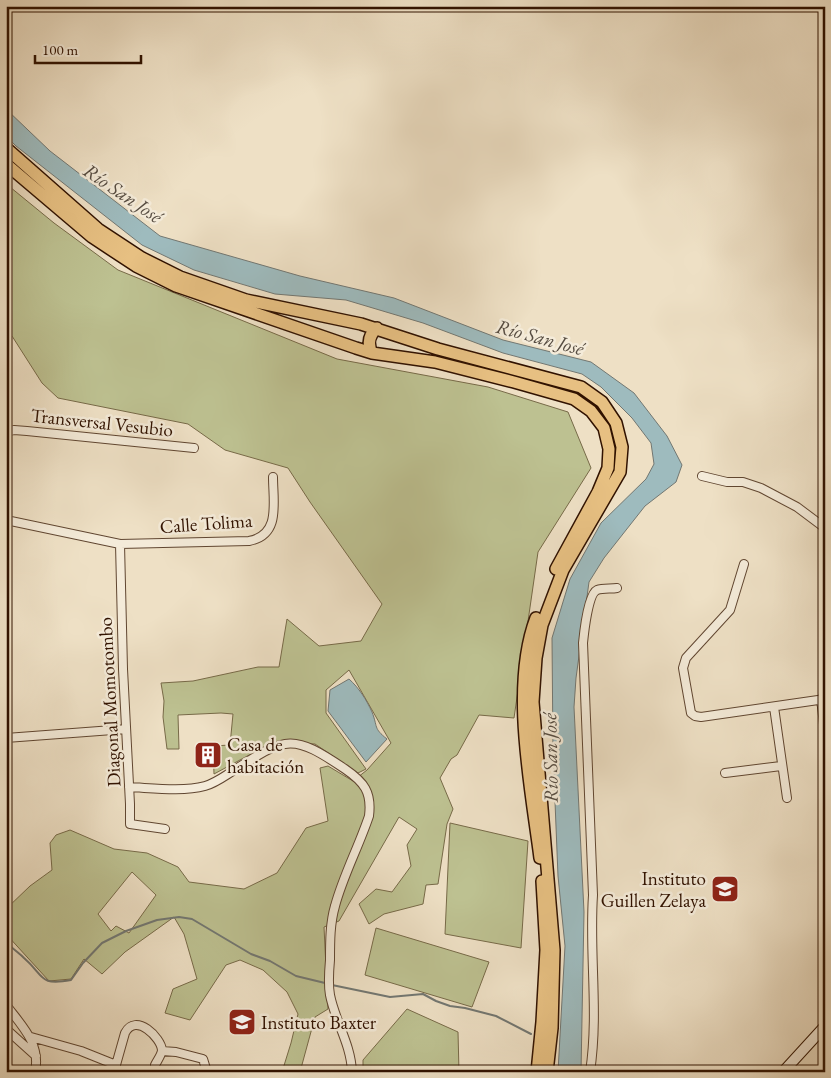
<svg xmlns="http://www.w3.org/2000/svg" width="831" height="1078" font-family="'EB Garamond',serif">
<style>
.green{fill:#bdc191;stroke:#776a48;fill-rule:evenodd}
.water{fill:#9ebbbe;stroke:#727772}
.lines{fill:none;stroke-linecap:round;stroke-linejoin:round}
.stream{stroke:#727772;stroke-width:2}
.minor-casing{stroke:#604631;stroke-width:10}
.secondary-casing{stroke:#311200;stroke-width:12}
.primary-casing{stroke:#311200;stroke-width:14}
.minor{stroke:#f4ebd9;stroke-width:8}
.secondary{stroke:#f4ebd9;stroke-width:10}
.primary{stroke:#e7c082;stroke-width:11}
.labels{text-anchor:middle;stroke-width:5;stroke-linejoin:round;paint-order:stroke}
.street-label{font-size:19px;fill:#311200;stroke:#f4ebd9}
.poi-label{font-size:19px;fill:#311200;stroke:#f4ebd9;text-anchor:start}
.water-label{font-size:20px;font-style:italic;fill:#574d42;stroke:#f4ebd9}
</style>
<rect width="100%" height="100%" fill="#eee0c5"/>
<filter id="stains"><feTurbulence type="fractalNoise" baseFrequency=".004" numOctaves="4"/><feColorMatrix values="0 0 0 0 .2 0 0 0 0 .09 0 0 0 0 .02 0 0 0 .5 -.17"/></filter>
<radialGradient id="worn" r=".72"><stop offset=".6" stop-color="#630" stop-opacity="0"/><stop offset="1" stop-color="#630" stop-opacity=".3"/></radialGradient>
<path class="green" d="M 10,187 L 54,223 L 118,270 L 337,359 L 488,387 L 568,412 L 591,468 L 538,552 L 514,718 L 479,715 L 457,755 L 451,759 L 440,778 L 453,809 L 447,824 L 438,884 L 426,885 L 423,904 L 384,914 L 369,924 L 359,904 L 376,889 L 392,892 L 411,866 L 407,845 L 417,829 L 399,817 L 339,921 L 324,927 L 328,1009 L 315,1017 L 300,1072 L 282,1072 L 291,1043 L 298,1014 L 287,992 L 263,970 L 240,960 L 226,965 L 190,1020 L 165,1013 L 173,989 L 197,979 L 184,934 L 174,917 L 125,952 L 102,974 L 84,959 L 71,979 L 49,981 L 6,934 L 6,909 L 30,886 L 52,870 L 50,843 L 56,835 L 70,830 L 114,849 L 147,853 L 178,867 L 189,882 L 244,889 L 277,873 L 306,828 L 328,821 L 320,768 L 328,766 L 353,781 L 367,770 L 391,743 L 349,670 L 326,690 L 326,713 L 366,769 L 358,773 L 315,744 L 286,743 L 264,747 L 214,774 L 213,746 L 230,745 L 233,714 L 221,713 L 178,715 L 179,749 L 167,749 L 163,717 L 164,701 L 161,683 L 193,681 L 258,667 L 279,667 L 287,619 L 319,646 L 361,641 L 382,604 L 310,502 L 288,468 L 225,450 L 188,424 L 58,398 L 42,383 L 12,336 L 6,335 L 6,194 ZM 132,872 L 156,895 L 129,933 L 116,926 L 111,931 L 98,914 Z
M 450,823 L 528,841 L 521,948 L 445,934 Z
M 376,928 L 489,962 L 472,1007 L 365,975 Z
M 407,1009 L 458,1032 L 459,1072 L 363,1072 L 363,1060 Z"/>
<path class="water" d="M 6,109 L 50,151 L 160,236 L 300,276 L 394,298 L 503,340 L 591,362 L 634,393 L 667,436 L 682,465 L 676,482 L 645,506 L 604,558 L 589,582 L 576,678 L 574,707 L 584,912 L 581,1072 L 558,1072 L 565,946 L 558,876 L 553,752 L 552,638 L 570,579 L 601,523 L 646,479 L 654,464 L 651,443 L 632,418 L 601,387 L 582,374 L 503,353 L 423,323 L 346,300 L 275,294 L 194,270 L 142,245 L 16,146 L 6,136 Z
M 349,679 C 359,688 366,699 372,712 C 378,727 373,728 387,739 L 366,762 L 328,711 L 330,690 Z"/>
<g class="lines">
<path class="stream" d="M 6,941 C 12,949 18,952 24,958 C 45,976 38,986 71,980 L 83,963 L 102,943 L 126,931 L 157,920 L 179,917 L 192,919 L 251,954 L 270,961 L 296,976 L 325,983
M 332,985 L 390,997 L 423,994 L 436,1001 L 450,1006 L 465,1008 L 496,1016 L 531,1034"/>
<defs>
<path id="minor" d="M 6,432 L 14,430 L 27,431 L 194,448
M 702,476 L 727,482 L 743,482 L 761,488 L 797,507 L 825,528
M 6,520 L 120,544 L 249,541 C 281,535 273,503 273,477
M 120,544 L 123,669 L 130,804 L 130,824 L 165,829
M 744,564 L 730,610 L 686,658 L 683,668 L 691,713 L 695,716 L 701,717 L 825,699
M 821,699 L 825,733
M 774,707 L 787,798
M 6,738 L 126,729
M 725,773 L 781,766
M 129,787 C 152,788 183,792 205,786 C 216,783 226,775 236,769 C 287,736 293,734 345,769 C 364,782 372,792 369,816 C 359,846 343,876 335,906 C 330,923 330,942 330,960 C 329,971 328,984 330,995 C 335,1021 351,1044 352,1072
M 6,1005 C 22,1026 41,1044 35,1072
M 6,1029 L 36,1056
M 31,1037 L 81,1051 L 116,1065
M 162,1051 L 176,1052 L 203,1059 L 207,1072
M 114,1072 L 125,1033 C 136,1012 161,1038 162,1050 C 162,1054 157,1061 155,1065
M 590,1072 C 599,1013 589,954 593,895 L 583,643 C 584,633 588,594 597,590 C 603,588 611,589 617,588"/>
<path id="secondary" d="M 783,1072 L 825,1026"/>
<path id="primary" d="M 6,148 L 98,229 L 142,258 L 180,277 L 246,300 L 361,324 L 438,349 L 581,387 L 602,402 L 616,423 L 622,447 L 620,472 L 563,570 L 542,625 L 536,658 L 533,702 L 554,950 L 552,1028 L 547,1072
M 6,164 L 92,237 L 136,266 L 176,286 L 356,348 L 372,353 L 435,362 L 514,382 L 574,399 L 591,411 L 604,428 L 609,449 L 608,468 L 598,492 L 556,569
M 372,353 C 367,343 369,335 377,328
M 536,618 C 510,686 531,787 540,858
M 537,1072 L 542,1022 L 546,950 L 542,881"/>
</defs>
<use href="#minor" class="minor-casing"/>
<use href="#secondary" class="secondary-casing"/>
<use href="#primary" class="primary-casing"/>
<use href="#minor" class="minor"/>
<use href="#secondary" class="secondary"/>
<use href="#primary" class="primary"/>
</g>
<defs>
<symbol id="building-square" viewBox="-11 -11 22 22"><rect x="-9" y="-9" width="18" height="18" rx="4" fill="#8f2418" stroke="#f4ebd9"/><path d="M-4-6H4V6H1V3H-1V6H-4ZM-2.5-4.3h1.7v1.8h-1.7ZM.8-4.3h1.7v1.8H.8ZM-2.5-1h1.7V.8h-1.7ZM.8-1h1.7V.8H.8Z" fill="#fff"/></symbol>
<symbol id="school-square" viewBox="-11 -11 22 22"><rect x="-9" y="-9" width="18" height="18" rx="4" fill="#8f2418" stroke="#f4ebd9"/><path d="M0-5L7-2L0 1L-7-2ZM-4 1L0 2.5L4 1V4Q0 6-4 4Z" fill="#fff"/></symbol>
</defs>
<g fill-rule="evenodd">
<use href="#building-square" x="192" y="739" width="32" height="32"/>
<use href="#school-square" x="709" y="873" width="32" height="32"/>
<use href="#school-square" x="226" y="1006" width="32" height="32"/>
</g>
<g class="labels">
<g class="street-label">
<text transform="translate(102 422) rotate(6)" y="7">Transversal Vesubio</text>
<text transform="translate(206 523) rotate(-4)" y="7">Calle Tolima</text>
<text transform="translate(109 702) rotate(-93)" y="7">Diagonal Momotombo</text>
</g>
<g class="poi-label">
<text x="227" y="751">Casa de<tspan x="227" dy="22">habitación</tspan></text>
<text x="706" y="885" text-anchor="end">Instituto<tspan x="706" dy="22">Guillen Zelaya</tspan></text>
<text x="261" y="1029">Instituto Baxter</text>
</g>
<g class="water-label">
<text transform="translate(123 193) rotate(34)" y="7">Río San José</text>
<text transform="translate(540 337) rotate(15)" y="7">Río San José</text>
<text transform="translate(550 758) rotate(-91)" y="7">Río San José</text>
</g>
</g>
<rect width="831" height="1078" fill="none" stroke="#eee0c5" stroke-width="25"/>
<rect x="8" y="8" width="816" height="1063" fill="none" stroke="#311200" stroke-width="2.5"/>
<rect x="12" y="12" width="806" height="1053" fill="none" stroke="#311200"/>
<path d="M35 55v8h106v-8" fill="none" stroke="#311200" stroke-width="2.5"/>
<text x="42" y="55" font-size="15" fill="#311200" stroke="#f4ebd9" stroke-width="4" paint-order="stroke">100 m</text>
<rect width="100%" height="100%" filter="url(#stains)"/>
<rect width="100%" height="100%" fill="url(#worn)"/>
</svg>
